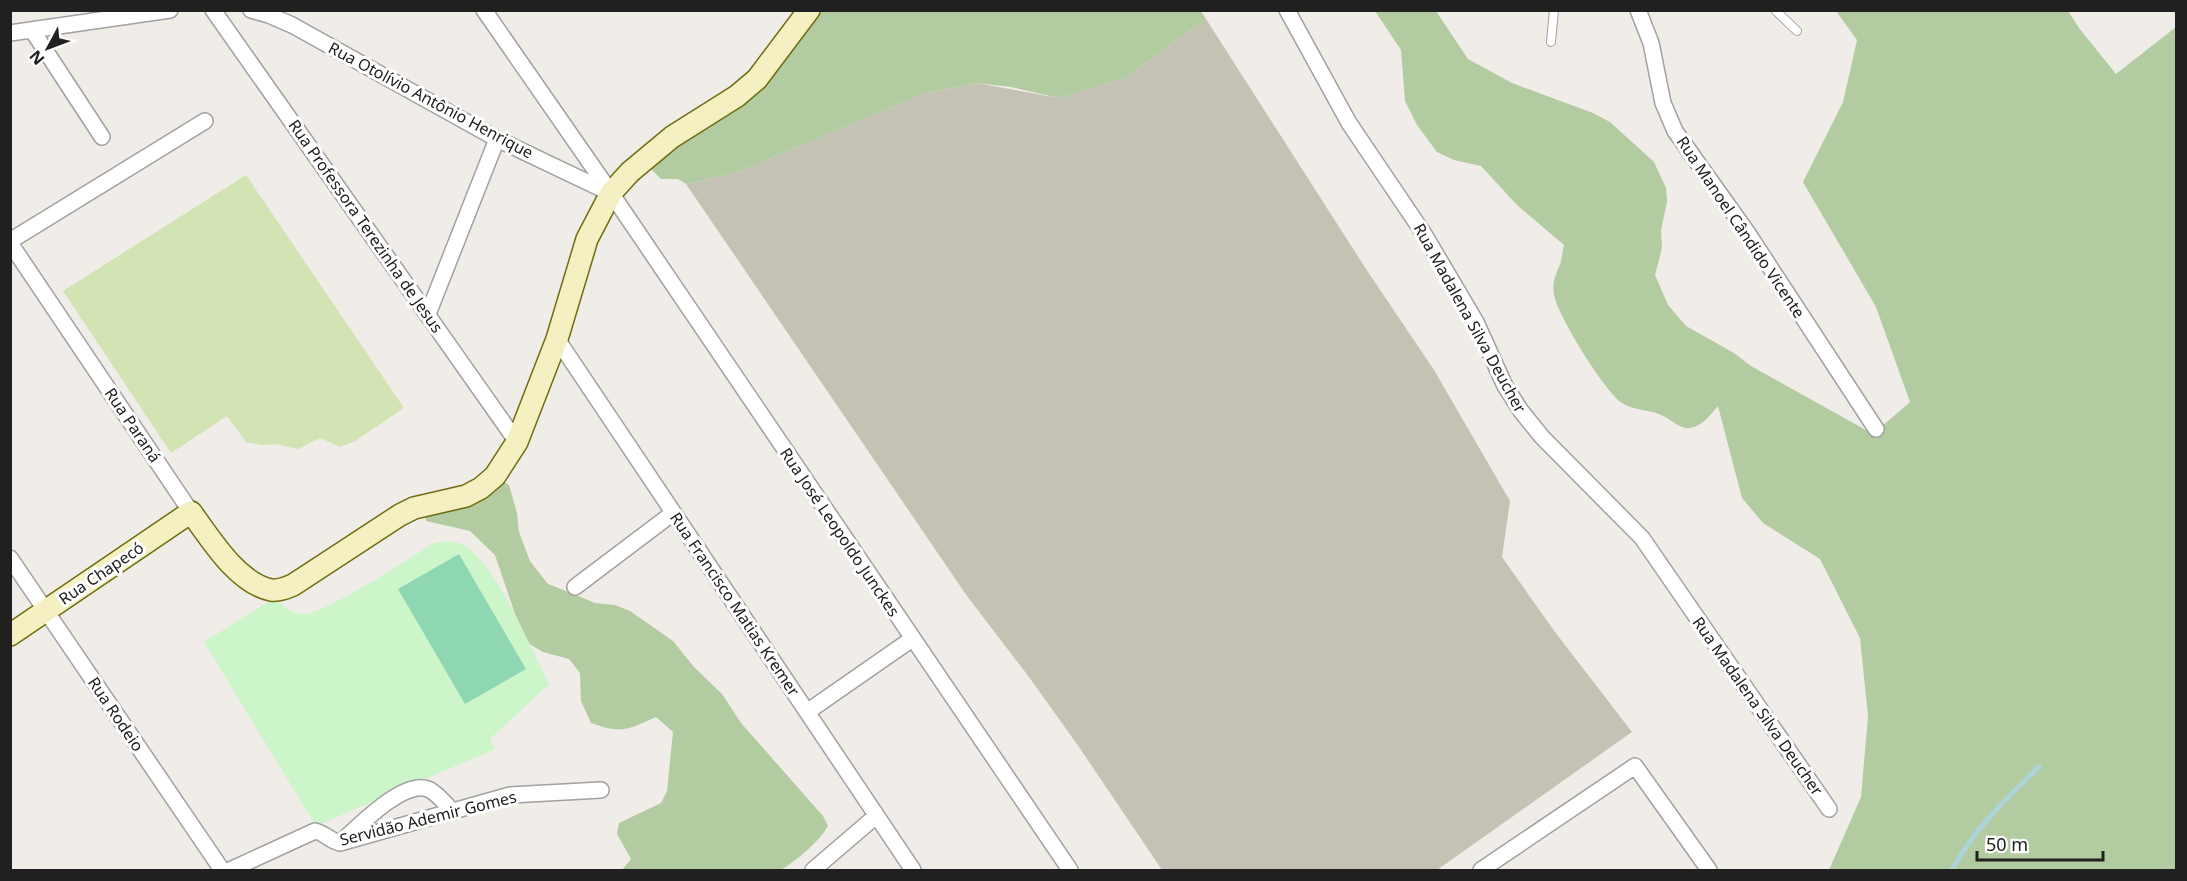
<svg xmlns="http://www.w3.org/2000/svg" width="2187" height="881" viewBox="0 0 2187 881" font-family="'Noto Sans',sans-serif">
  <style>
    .construction { fill: #c4c2b4 }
    .grass { fill: #d2e4b3 }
    .forest { fill: #b2cba1 }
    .park { fill: #ccf5ca }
    .pitch { fill: #8ed7b2 }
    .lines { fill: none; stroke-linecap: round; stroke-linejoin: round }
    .stream { stroke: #add4d9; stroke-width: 5 }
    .lane-casing { stroke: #a1a1a1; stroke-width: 10 }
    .street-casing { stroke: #a1a1a1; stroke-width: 18 }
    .secondary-casing { stroke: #6f6d10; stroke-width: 24 }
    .lane { stroke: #fff; stroke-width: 8 }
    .street { stroke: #fff; stroke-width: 15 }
    .secondary { stroke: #f4f0c2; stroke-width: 21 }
    .labels { text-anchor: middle; stroke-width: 6; stroke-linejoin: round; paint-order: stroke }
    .street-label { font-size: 16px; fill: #202020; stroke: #fff }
  </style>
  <rect width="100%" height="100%" fill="#f0ece8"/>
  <path class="construction" d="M 1206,19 L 1366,269 L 1434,370 L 1510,501 L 1502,557 L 1555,632 L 1632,732 L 1437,870 L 1162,870 L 1079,747 L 1029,677 L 967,596 L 686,184 L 736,173 L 926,93 L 976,83 L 1059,98 L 1126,78 Z"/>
  <path class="grass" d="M 246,175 L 404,408 L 355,441 L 340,447 L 320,438 L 298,449 L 276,444 L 261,445 L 246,442 L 227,416 L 171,453 L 63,291 Z"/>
  <path class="forest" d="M 1200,10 L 1206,19 L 1126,78 L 1059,98 L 1011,87 L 976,83 L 926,93 L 736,173 L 686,184 L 678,179 L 661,179 L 651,169 L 652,162 L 817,11 Z
    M 1375,11 L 1436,11 L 1468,59 L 1512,83 L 1593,113 L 1610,122 L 1654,162 L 1666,188 L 1667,202 L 1661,230 L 1662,248 L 1655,275 L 1668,305 L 1686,326 L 1734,353 L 1751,366 L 1873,434 L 1910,402 L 1876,307 L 1803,182 L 1843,102 L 1857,40 L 1836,11 L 2068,11 L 2079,28 L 2116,74 L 2176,27 L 2176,870 L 1829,870 L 1861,797 L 1868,716 L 1860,638 L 1820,559 L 1763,523 L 1742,498 L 1718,406 C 1711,414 1705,423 1694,427 C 1681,432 1672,419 1661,415 C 1648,409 1635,411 1622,403 C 1605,392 1556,313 1554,294 C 1552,282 1555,277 1559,267 C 1562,261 1562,252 1564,245 L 1517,205 L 1481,166 L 1454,160 L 1437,152 L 1417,125 L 1405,101 L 1401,50 Z
    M 502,481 L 509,485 L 517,513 L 519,532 L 530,561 L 540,574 L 548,584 L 566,591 L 595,603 L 615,605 L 630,611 L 673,641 L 694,667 L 722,694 L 741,723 L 823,816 L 828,826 C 819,842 797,860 781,870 L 622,870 L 631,859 L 617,834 L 619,823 L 661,803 L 667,791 L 673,732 L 656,717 C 628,730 621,734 591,723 L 581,701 L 580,673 L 569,659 L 543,652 L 528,643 L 515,614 L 495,555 L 470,531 L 426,521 L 425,513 Z"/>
  <path class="park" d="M 445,541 C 451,542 458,542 463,545 C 496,563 531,649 549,684 L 490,739 L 495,749 L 316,826 L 204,642 L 274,598 C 283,606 290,613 302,614 C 323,616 411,557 434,543 Z"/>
  <path class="pitch" d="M 459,554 L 526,669 L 465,704 L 398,589 Z"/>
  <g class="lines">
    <path class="stream" d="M 1952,870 C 1973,830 2006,799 2039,767"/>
    <g class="lane-casing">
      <path id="lane" d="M 1775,10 L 1797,31
        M 1551,42 L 1554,10"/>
    </g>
    <g class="street-casing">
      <path id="street" d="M 213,10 L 517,442
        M 251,10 L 269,15 L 292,25 L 497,139 L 608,192
        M 484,10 L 611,193 L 1070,870
        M 1287,10 L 1349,123 L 1424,234 L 1476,322 L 1505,386 L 1521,411 L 1542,437 L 1642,538 L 1829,809
        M 1638,10 L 1651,43 L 1663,103 L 1675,131 L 1747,232 L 1876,429
        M 32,30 L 102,137
        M 10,33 L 170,10
        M 10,241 L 205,121
        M 10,243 L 191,512
        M 428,314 L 497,139
        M 557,339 L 913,870
        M 10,558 L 222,870
        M 575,587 L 673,513
        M 807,712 L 912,639
        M 342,841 C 359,826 403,780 428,789 C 437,793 446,804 452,811
        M 230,870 L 315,831 C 325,833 330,841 340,843 L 510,795 L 601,790
        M 813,870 L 876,816
        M 1481,870 L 1635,766 L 1709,870"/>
    </g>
    <g class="secondary-casing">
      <path id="secondary" d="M 10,635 L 191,512 C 210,538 237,583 271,590 C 279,591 286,588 293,585 L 400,515 L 414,508 L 466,496 L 481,488 L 495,476 L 517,442 L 557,339 L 587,239 L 611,193 L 630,172 L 672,137 L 737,96 L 757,79 L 809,10"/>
    </g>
    <use href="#lane" class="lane"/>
    <use href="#street" class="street"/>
    <use href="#secondary" class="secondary"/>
  </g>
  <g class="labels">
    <g class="street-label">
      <text transform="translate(431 100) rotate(28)" y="6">Rua Otolívio Antônio Henrique</text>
      <text transform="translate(366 226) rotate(55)" y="6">Rua Professora Terezinha de Jesus</text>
      <text transform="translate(1741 227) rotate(56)" y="6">Rua Manoel Cândido Vicente</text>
      <text transform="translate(1470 318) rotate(61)" y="6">Rua Madalena Silva Deucher</text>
      <text transform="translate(133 425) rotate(56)" y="6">Rua Paraná</text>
      <text transform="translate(840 532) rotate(56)" y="6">Rua José Leopoldo Junckes</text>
      <text transform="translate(101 573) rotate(-34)" y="6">Rua Chapecó</text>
      <text transform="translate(735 604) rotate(56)" y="6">Rua Francisco Matias Kremer</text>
      <text transform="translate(1758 706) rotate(55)" y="6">Rua Madalena Silva Deucher</text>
      <text transform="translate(116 714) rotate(56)" y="6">Rua Rodeio</text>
      <text transform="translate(428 818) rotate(-14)" y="6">Servidão Ademir Gomes</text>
    </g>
  </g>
  <rect width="2187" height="881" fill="none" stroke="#202020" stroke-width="24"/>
  <g transform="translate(48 48) rotate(229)" stroke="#ffffff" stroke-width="4.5" paint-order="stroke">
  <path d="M0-4.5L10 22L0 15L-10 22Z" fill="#202020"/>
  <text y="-9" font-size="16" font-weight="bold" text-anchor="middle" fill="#202020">N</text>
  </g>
  <path d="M1977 851v9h126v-9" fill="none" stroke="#202020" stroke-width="3"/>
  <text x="1986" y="851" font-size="18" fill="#202020" stroke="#ffffff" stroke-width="4.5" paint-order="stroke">50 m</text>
</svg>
